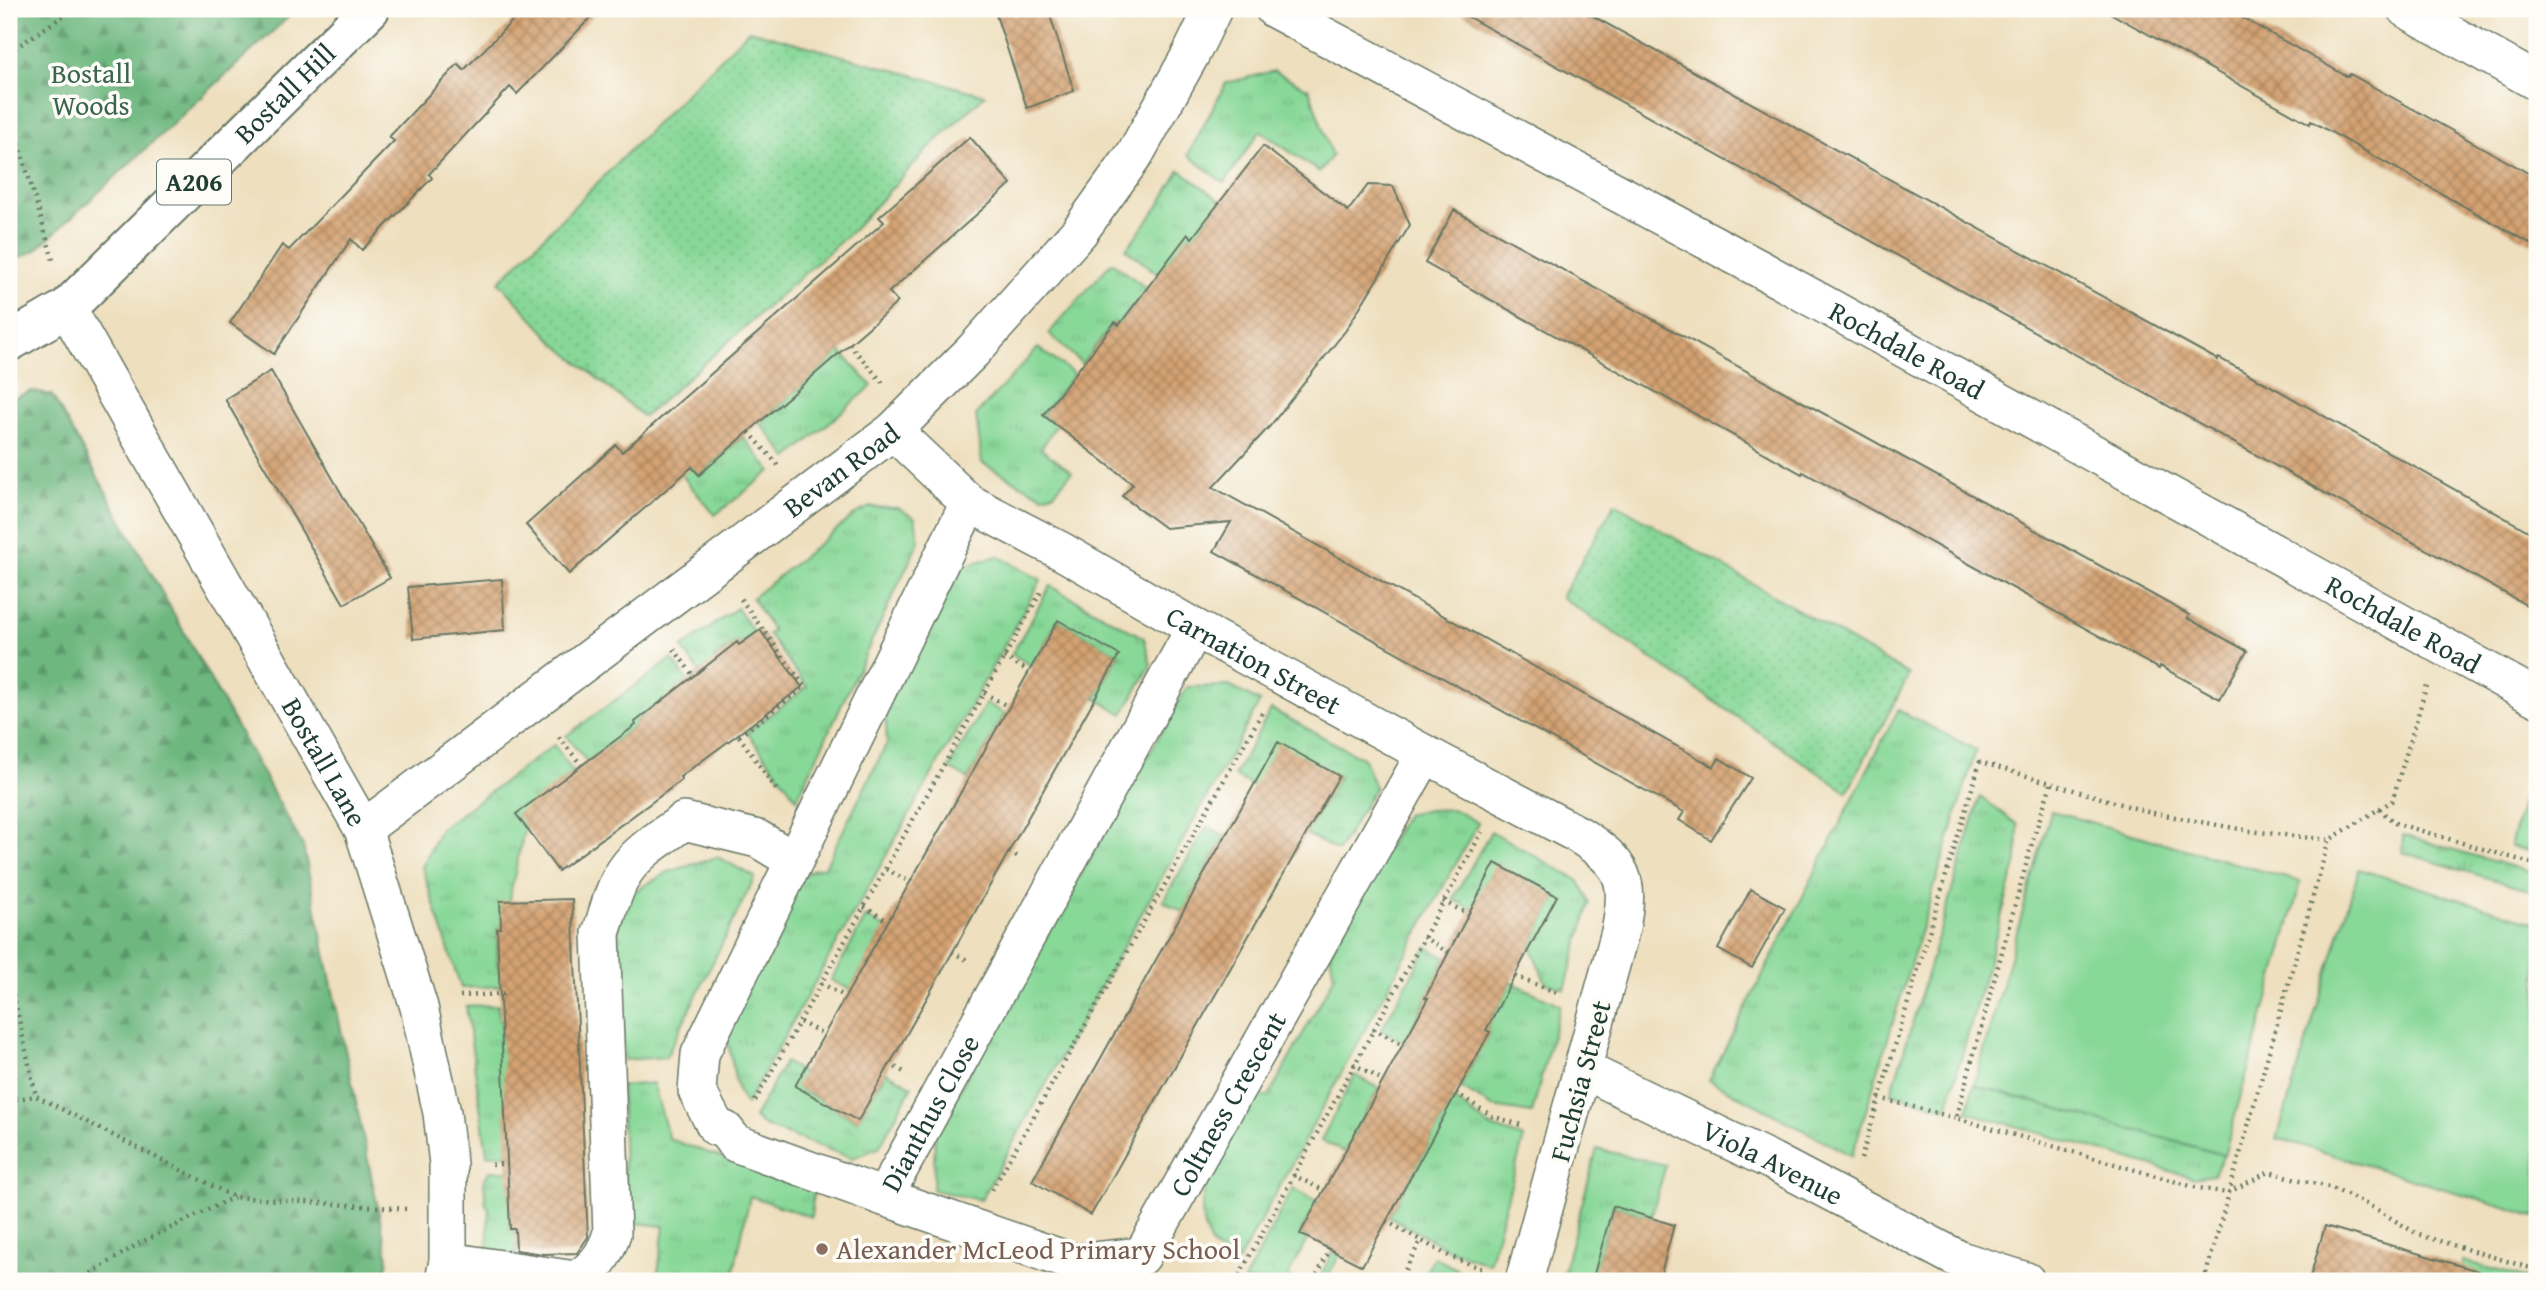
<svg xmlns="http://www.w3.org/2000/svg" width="2546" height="1290" viewBox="0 0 2546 1290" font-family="'Gentium Book Plus',serif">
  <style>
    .grass { fill: url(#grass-tufts); stroke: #548a66; stroke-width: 2 }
    .forest { fill: url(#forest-firs); stroke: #467a5a; stroke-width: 2 }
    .park { fill: #88d898; stroke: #548a66; stroke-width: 2 }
    .garden { fill: url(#garden-dots); stroke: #548a66; stroke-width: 2 }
    .building { fill: url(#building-cross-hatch) }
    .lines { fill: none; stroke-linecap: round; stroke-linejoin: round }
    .minor-casing { stroke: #677664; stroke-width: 40 }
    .primary-casing { stroke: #677664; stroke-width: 42 }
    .path { stroke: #677664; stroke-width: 4.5; stroke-dasharray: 2 5; stroke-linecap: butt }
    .minor { stroke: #fff; stroke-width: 37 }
    .primary { stroke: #fff; stroke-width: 38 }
    .education-dot { fill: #8d6e63; stroke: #fdfcf7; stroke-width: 2.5 }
    .labels { text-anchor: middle; stroke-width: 7; stroke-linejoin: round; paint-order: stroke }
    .shield { fill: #fdfcf7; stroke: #62766e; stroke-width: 2 }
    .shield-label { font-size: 26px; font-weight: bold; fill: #1f3d34 }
    .park-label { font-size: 28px; fill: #39644d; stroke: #fdfcf7 }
    .street-label { font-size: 28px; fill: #1f3d34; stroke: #fdfcf7 }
    .education-label { font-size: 28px; fill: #785e54; stroke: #fdfcf7; text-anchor: start }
  </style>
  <defs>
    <pattern id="grass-tufts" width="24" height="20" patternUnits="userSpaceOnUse" patternTransform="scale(1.75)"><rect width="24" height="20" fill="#88d898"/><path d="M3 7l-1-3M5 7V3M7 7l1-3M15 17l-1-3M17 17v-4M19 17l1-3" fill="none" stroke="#75ba84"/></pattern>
    <pattern id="forest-firs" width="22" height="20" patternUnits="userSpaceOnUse" patternTransform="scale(1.75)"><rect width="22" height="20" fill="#6eb880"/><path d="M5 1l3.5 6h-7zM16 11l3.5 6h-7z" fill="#5a976a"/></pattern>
    <pattern id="garden-dots" width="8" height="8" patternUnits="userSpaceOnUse" patternTransform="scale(1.75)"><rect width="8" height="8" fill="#88d898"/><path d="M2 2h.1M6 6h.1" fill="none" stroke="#75ba84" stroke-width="1.8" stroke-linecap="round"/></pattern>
    <pattern id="building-cross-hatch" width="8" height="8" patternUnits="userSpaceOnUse" patternTransform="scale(1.75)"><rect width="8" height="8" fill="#d4a272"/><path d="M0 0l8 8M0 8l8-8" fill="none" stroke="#ab855e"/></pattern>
  </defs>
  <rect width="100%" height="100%" fill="#fdfcf7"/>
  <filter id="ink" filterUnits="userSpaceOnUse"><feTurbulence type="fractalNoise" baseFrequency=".0143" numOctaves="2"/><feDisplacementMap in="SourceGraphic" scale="14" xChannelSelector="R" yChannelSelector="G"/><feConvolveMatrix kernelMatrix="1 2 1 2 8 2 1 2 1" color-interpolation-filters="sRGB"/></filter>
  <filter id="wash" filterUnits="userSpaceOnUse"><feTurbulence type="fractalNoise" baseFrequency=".00686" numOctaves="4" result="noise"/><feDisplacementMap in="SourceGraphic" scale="28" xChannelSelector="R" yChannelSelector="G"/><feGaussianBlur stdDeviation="1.57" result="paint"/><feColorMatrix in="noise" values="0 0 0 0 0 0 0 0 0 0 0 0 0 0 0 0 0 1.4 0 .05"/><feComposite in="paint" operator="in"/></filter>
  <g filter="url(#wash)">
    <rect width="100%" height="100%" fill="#eedfbe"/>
    <path class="grass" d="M 1274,71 L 1309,89 L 1332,156 L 1319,172 L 1260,131 L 1224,183 L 1188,155 L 1226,83 Z
      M 1180,170 L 1221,201 L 1192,238 L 1189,235 L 1158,274 L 1126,249 L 1158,207 Z
      M 1112,262 L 1147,289 L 1119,325 L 1114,322 L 1082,364 L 1049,333 Z
      M 1038,348 L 1074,374 L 1043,414 L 1056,425 L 1041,449 L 1072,472 L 1054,493 L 1043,496 L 982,463 L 976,415 Z
      M 840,351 L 872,386 L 788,458 L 760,423 Z
      M 743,437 L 771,471 L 715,515 L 680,473 L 690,464 L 700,475 Z
      M 870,507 L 898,508 L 915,518 L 919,541 L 797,799 L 747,732 L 807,687 L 768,634 L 773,631 L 752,598 L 857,513 Z
      M 998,556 L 1041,580 L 746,1105 C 730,1084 736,1059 725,1036 L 801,877 L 812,870 L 825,867 L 887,743 L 885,711 L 958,567 Z
      M 1050,586 L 1144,638 L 1151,665 L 1123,714 L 1095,698 L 1119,655 L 1058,620 L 1032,666 L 1012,654 Z
      M 737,608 L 755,634 L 739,645 L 736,642 L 713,659 L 714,662 L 700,673 L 682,648 Z
      M 672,659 L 688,681 L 635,722 L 636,725 L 587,762 L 566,736 Z
      M 1229,686 L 1260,702 L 981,1200 L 933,1190 L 935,1133 L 1187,687 Z
      M 986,703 L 1005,714 L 968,779 L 949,768 Z
      M 1271,709 L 1364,759 L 1375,788 L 1338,851 L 1306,834 L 1339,776 L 1253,786 L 1234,776 Z
      M 1898,710 L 1976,750 L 1852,1156 L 1709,1080 Z
      M 554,745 L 573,772 L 525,825 L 509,901 L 501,928 L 497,929 L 497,966 L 502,967 L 504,986 L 461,988 L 422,867 L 440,829 Z
      M 2535,756 L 2537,757 L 2537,854 L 2510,846 Z
      M 1980,797 L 2018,825 L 2017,861 L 1947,1108 L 1891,1094 Z
      M 1453,809 L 1478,823 L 1238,1262 C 1230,1257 1215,1252 1211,1244 C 1183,1196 1227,1138 1250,1097 L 1269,1096 L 1334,977 L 1330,952 L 1406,814 L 1429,810 Z
      M 1207,826 L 1225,836 L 1183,912 L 1163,901 Z
      M 1491,831 L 1579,881 L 1590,903 L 1565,989 L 1546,983 L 1530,946 L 1557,896 L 1471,909 L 1453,899 Z
      M 2403,835 L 2537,874 L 2537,893 L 2402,852 Z
      M 717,857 L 755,877 L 666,1057 L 624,1060 L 617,926 L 630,894 L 668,872 Z
      M 866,917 L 885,928 L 850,990 L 831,980 Z
      M 1427,947 L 1446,958 L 1405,1042 L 1381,1030 Z
      M 1511,982 L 1560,1005 L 1532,1113 L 1493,1107 L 1460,1087 L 1489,1033 L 1486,1030 Z
      M 498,1005 L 499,1020 L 501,1020 L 512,1154 L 487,1155 L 466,1006 Z
      M 785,1062 L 803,1073 L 797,1087 L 857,1121 L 886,1072 L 912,1086 L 879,1148 L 852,1158 L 764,1126 L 754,1118 Z
      M 1355,1075 L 1379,1088 L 1344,1152 L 1321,1140 Z
      M 653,1083 L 669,1139 L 814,1190 L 811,1217 L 750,1196 L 732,1281 L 657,1281 L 664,1226 L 626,1222 L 621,1086 Z
      M 1974,1085 L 2224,1155 L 2213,1175 L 2194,1178 L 1967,1112 Z
      M 1453,1099 L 1489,1126 L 1524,1138 L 1489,1264 L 1449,1250 L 1389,1216 Z
      M 1597,1149 L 1666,1165 L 1651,1217 L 1613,1206 L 1592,1281 L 1561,1281 Z
      M 490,1171 L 513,1171 L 510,1229 L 515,1229 L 517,1255 L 487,1257 L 489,1207 L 486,1205 L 484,1179 Z
      M 1293,1188 L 1318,1202 L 1300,1233 L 1308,1238 L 1288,1276 L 1296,1281 L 1244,1281 Z
      M 1333,1251 L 1340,1254 L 1325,1281 L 1318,1281 Z
      M 1434,1257 L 1467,1275 L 1487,1279 L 1486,1281 L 1421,1281 Z
      M 2463,1261 L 2535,1281 L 2458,1281 Z"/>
    <path class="forest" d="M 9,9 L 297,9 L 35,251 L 9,262 Z
      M 31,391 L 52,395 L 303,846 L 388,1257 L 385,1281 L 9,1281 L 9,400 Z"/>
    <path class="park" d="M 2051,811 L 2301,882 L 2224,1155 L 1974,1085 Z
      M 2359,869 L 2537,923 L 2537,1217 L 2277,1138 Z"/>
    <path class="garden" d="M 749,30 L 985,95 L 926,151 L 852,231 L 644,417 L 556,344 L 499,282 Z
      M 1615,503 L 1909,675 L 1847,792 L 1561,597 Z"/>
    <g id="blocks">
      <path class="building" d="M 524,9 L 599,9 L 517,94 L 510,87 L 429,174 L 432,178 L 362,250 L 351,239 L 274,354 L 230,323 L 282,245 L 289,250 L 394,141 L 389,137 L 458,64 L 464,70 Z
        M 994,9 L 1048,9 L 1074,91 L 1027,108 Z
        M 1454,9 L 1580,9 L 2218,360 L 2219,358 L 2269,385 L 2537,536 L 2537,611 Z
        M 2103,9 L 2227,9 L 2348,77 L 2350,74 L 2537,178 L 2537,247 L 2311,121 L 2310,124 Z
        M 970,137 L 1011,184 L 889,292 L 898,302 L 699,475 L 692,467 L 569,574 L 526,525 L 616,445 L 622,452 L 884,222 L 879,217 Z
        M 1263,146 L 1348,211 L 1368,185 L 1393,186 L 1410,225 L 1346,330 L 1270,426 L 1213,487 L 1714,767 L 1719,758 L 1751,778 L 1711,840 L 1679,820 L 1684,812 L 1214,551 L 1231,522 L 1165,528 L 1122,496 L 1133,484 L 1043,415 L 1115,322 L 1119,325 L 1188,234 L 1192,238 Z
        M 1454,210 L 2155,596 L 2189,615 L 2187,618 L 2247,651 L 2220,699 L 2160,666 L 2159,669 L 1803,472 L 1802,474 L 1425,263 Z
        M 271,371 L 390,578 L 344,604 L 225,399 Z
        M 502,579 L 505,630 L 413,639 L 408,587 Z
        M 1058,620 L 1119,655 L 858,1121 L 795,1086 Z
        M 760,630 L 802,687 L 680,777 L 682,780 L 558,871 L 516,814 L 636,725 L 635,722 L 737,642 L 739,645 Z
        M 1278,742 L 1339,776 L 1091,1215 L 1032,1181 Z
        M 1495,863 L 1557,896 L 1486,1030 L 1490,1032 L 1362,1266 L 1300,1234 L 1428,998 L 1425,998 Z
        M 1751,889 L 1785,908 L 1752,968 L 1718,949 Z
        M 572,899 L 588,1237 L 577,1253 L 543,1254 L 516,1250 L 515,1229 L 510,1229 L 497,929 L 501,928 L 500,901 Z
        M 1613,1206 L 1674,1225 L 1659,1281 L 1592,1281 Z
        M 2325,1226 L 2478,1271 L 2477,1281 L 2309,1281 Z"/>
    </g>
  </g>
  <g filter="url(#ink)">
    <use href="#blocks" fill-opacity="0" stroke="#677664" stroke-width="2"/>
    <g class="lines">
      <g class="minor-casing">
        <g id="minor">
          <path id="s1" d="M 1274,9 L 1760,269 L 2537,698"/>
          <path d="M 2406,9 L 2537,82"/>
          <path id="s2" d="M 67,308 L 363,829 L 419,1007 L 442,1113 L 448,1164 L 448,1261 L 444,1281"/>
          <path id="s3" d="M 893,431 L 969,503 L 1063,552 L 1195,628 L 1425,754 L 1579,835 C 1624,864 1631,879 1620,932 L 1524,1281"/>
          <path id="s4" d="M 969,503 L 700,1054 L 697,1091 L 716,1127 L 725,1130 L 735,1143 L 884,1197 L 1195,628"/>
          <path id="s5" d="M 363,829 L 893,431 L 973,351 L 1079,232 L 1135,154 L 1191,54 L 1213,9"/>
          <path id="s6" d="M 1584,1070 L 1772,1161 L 1960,1260 L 2026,1281"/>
          <path id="s7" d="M 884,1197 L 1075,1263 L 1142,1256 L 1425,754"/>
          <path d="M 448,1261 L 575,1280 C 595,1269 605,1255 612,1233 L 601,933 C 608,913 613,889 625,871 C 639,850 664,836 684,821 L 758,839 L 793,860"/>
        </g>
      </g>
      <g class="primary-casing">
        <g id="primary">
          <path id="s8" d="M 9,342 L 67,308 L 370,9"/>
        </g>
      </g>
      <path class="path" d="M 9,52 L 74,9
        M 9,110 L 53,260
        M 849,344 L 883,383
        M 749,432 L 778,465
        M 674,649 L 694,677
        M 1004,657 L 1029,671
        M 984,693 L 1009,707
        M 739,736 L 805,687 L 740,598
        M 739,736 L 778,792
        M 559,737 L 582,766
        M 2051,784 L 2034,836 L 1956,1118 L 2194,1187 L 2227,1193 L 2269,1172 L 2332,1188 L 2374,1208 L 2419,1235 L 2537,1270
        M 2379,809 L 2395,823 L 2537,865
        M 1009,852 L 1020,858
        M 886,869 L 910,882
        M 1443,901 L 1468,914
        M 864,907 L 888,921
        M 1423,937 L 1448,952
        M 952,952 L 967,960
        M 9,974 L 36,1096
        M 1515,976 L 1560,994
        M 821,983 L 846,997
        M 460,996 L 504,994
        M 800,1022 L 825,1035
        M 1373,1029 L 1403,1045
        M 889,1064 L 904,1072
        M 1353,1064 L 1383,1080
        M 1456,1093 L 1492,1116 L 1524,1126
        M 1879,1098 L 1956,1118
        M 9,1100 L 36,1096 L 234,1197 L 407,1209
        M 755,1101 L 1042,590
        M 1861,1159 L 1980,762 L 2148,812 L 2250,831 L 2329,840
        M 492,1165 L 512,1163
        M 1293,1175 L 1323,1190
        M 992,1190 L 1262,713
        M 1386,1221 L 1449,1256 L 1485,1270
        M 1402,1276 L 1421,1240
        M 79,1281 L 138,1244 L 234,1197
        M 1236,1281 L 1482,832
        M 1314,1281 L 1330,1249
        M 2204,1281 L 2329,840 L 2392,801 L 2427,685"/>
      <use href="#minor" class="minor"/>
      <use href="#primary" class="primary"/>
    </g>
  </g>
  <circle class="education-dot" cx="822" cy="1249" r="7"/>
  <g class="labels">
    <rect class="shield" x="157" y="159.5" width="74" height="45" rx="5"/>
    <g class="shield-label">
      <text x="194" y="191">A206</text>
    </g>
    <g class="park-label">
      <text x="91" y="83">Bostall<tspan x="91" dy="32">Woods</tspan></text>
    </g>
    <g class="street-label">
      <text dy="10" stroke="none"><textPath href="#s8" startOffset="373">Bostall Hill</textPath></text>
      <text dy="10" stroke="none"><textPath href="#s1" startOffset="719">Rochdale Road</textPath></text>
      <text dy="10" stroke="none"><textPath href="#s5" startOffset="598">Bevan Road</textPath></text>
      <text dy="10" stroke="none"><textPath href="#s1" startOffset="1286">Rochdale Road</textPath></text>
      <text dy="10" stroke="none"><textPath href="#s3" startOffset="430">Carnation Street</textPath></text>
      <text dy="10" stroke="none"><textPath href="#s2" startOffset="522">Bostall Lane</textPath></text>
      <text transform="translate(1580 1081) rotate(-75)" y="10">Fuchsia Street</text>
      <text dy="10" stroke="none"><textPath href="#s7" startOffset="444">Coltness Crescent</textPath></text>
      <text dy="10" stroke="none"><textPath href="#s4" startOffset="971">Dianthus Close</textPath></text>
      <text dy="10" stroke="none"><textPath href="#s6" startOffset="210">Viola Avenue</textPath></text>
    </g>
    <g class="education-label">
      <text x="836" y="1259">Alexander McLeod Primary School</text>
    </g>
  </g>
  <rect width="2546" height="1290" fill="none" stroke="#fdfcf7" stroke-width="35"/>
</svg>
